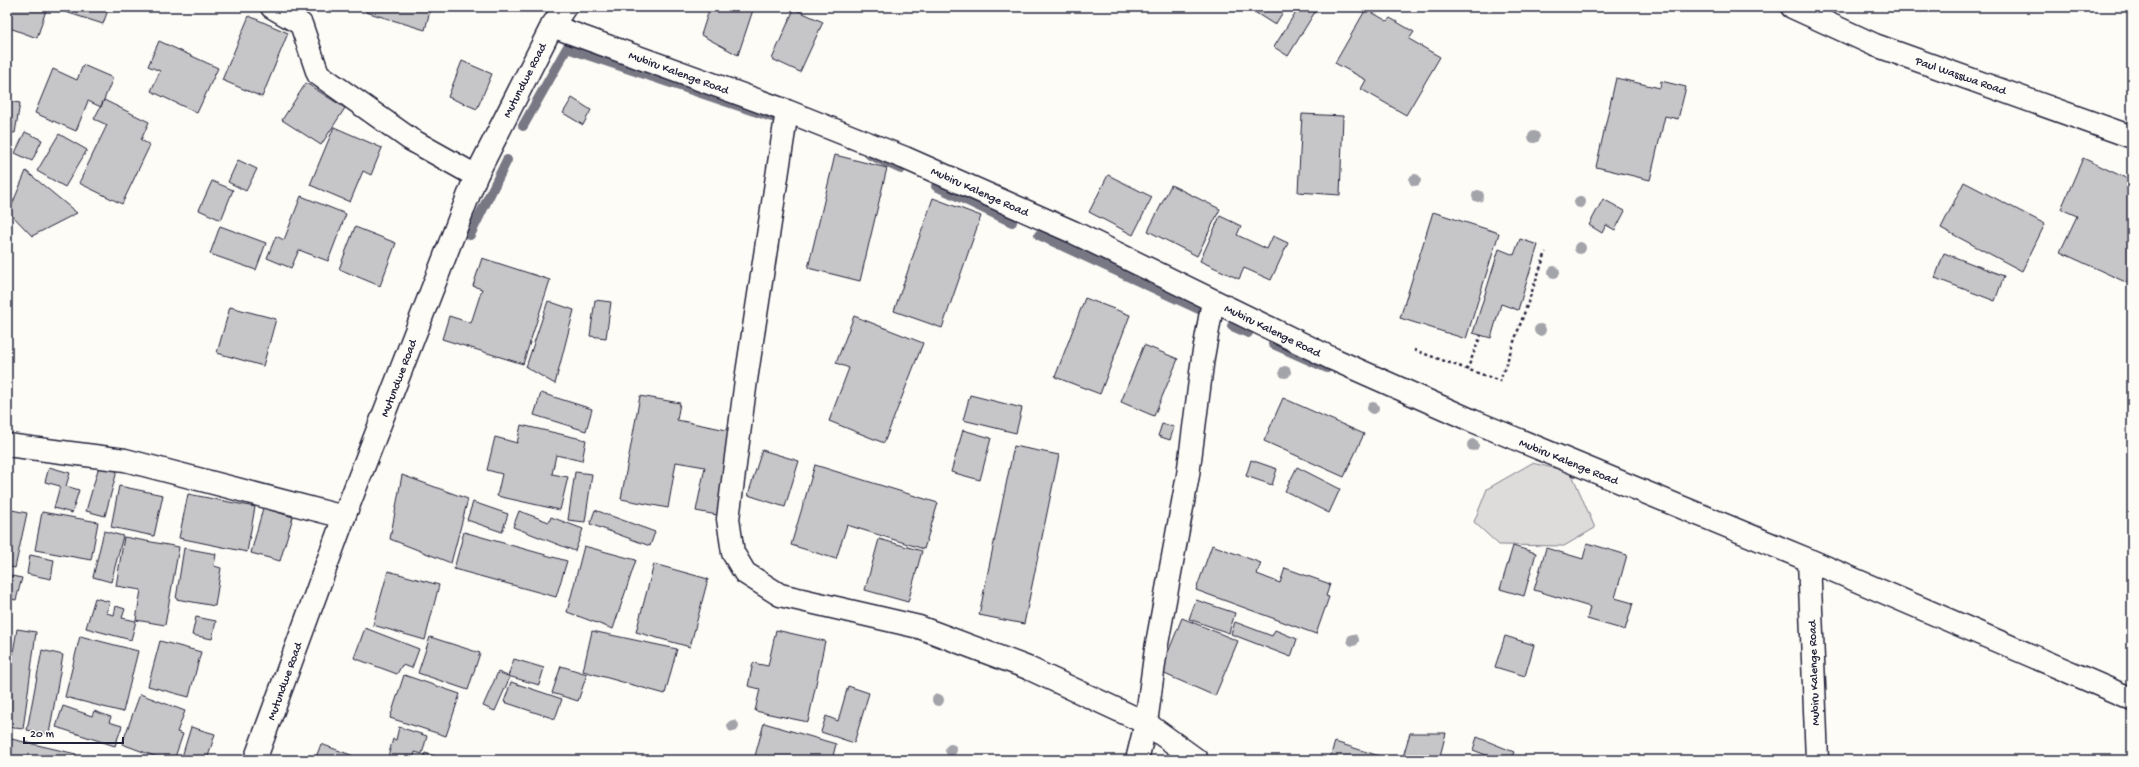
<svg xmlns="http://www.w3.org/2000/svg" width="2139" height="767" viewBox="0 0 2139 767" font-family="'Gochi Hand',sans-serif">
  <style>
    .green { fill: #dddcdb; stroke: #807f8b }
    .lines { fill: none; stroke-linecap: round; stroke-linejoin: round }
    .stream { stroke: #787885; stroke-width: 10 }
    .building { fill: #c6c6c8; stroke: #22223b }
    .minor-casing { stroke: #22223b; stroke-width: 25 }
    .secondary-casing { stroke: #22223b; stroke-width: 25 }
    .path { stroke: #22223b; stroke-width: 2.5; stroke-dasharray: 3 3; stroke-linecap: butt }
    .minor { stroke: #fdfcf7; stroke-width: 22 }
    .secondary { stroke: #fdfcf7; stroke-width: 22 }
    .tree { fill: #a3a3aa }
    .labels { text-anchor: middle; stroke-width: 3; stroke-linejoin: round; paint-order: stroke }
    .street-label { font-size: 12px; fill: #22223b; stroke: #fdfcf7 }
  </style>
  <rect width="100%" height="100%" fill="#fdfcf7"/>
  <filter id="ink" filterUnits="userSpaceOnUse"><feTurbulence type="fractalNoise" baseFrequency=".025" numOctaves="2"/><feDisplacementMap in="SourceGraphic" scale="8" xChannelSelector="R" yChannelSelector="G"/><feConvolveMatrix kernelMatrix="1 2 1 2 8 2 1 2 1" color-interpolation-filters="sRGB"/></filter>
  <g filter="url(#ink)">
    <path class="green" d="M 1532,463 L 1571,472 L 1595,528 L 1564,546 L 1499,545 L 1474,522 L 1487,489 Z"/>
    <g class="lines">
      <path class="stream" d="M 523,126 L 567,48 L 772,117
        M 870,155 L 901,169
        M 936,186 L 1012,222
        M 470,235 L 507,160
        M 1039,235 L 1203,311
        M 1232,326 L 1248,333
        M 1273,344 L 1327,368"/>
    </g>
    <path class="building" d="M 7,7 L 47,7 L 37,38 L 7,27 Z
      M 50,7 L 109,7 L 103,24 Z
      M 367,7 L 431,7 L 425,30 L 366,12 Z
      M 710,7 L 754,7 L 738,55 L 701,35 Z
      M 1256,7 L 1286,7 L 1275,25 L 1253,11 Z
      M 1299,7 L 1318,7 L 1288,56 L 1274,47 Z
      M 794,9 L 823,22 L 800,72 L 772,59 Z
      M 1366,9 L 1387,21 L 1390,18 L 1414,32 L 1409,39 L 1440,57 L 1406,115 L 1361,89 L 1366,80 L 1335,63 Z
      M 249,16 L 288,33 L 262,97 L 222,80 Z
      M 159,41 L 218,68 L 197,113 L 151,91 L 160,71 L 148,66 Z
      M 462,61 L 492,74 L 477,109 L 448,97 Z
      M 83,65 L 113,78 L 101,107 L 88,101 L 76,131 L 35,113 L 53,69 L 77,80 Z
      M 1616,78 L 1660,88 L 1661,81 L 1686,87 L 1678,119 L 1665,116 L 1650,180 L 1596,167 Z
      M 306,83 L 345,108 L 321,145 L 282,120 Z
      M 572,98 L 591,110 L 583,125 L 563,113 Z
      M 104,100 L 149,122 L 141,140 L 150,145 L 122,204 L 79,183 L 107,125 L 94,119 Z
      M 7,101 L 20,103 L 15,133 L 7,132 Z
      M 1302,114 L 1343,116 L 1340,195 L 1298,192 Z
      M 334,127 L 382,148 L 371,175 L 363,171 L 350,202 L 310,185 Z
      M 25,132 L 42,140 L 32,161 L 15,153 Z
      M 59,134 L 87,150 L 65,187 L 37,171 Z
      M 835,155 L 887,168 L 860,281 L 808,268 Z
      M 2083,158 L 2132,181 L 2132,285 L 2060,252 L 2077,216 L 2061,209 Z
      M 238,160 L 257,169 L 246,191 L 228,182 Z
      M 26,171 L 77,213 L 32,236 L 9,212 Z
      M 1108,175 L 1152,197 L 1133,235 L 1089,212 Z
      M 212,181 L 233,190 L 221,220 L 199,210 Z
      M 1964,182 L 2045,224 L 2022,271 L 1941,228 Z
      M 1171,185 L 1220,209 L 1197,256 L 1148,231 Z
      M 301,196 L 346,214 L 328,261 L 299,250 L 291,268 L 267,258 L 276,236 L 284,240 Z
      M 933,198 L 981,216 L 942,328 L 894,311 Z
      M 1603,199 L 1625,211 L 1615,230 L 1606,225 L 1602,233 L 1589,225 Z
      M 1433,212 L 1499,233 L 1466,339 L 1400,318 Z
      M 1220,216 L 1241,226 L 1237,235 L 1267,249 L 1273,236 L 1288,243 L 1271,280 L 1244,268 L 1239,279 L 1200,261 Z
      M 220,226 L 266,243 L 256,270 L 210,254 Z
      M 355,227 L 396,243 L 380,286 L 339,269 Z
      M 1520,239 L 1538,245 L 1518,310 L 1501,304 L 1491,338 L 1473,333 L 1499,249 L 1514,255 Z
      M 1944,253 L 2004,276 L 1995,301 L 1935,278 Z
      M 482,258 L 550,280 L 523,364 L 442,339 L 449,316 L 471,323 L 482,289 L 473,286 Z
      M 1085,298 L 1130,315 L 1100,394 L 1055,377 Z
      M 595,300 L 611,302 L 606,338 L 590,336 Z
      M 548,301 L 574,310 L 555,384 L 526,367 Z
      M 230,307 L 276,319 L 263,366 L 217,353 Z
      M 854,316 L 923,343 L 884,443 L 829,421 L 849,368 L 836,363 Z
      M 1144,345 L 1178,359 L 1154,416 L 1121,402 Z
      M 541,393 L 592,409 L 586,431 L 534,415 Z
      M 970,395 L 1022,408 L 1016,433 L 963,420 Z
      M 640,396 L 680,403 L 677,420 L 732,431 L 717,515 L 696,511 L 705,467 L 676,462 L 668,508 L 621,499 Z
      M 1283,398 L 1364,434 L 1344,477 L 1264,441 Z
      M 1162,424 L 1174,427 L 1170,440 L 1158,436 Z
      M 521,425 L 586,440 L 582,461 L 556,455 L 552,474 L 568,477 L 560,510 L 497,496 L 502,474 L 487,470 L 495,437 L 517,443 Z
      M 963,430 L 991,438 L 980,480 L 951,472 Z
      M 1014,446 L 1059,455 L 1024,624 L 979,615 Z
      M 762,450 L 799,461 L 785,507 L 748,495 Z
      M 1251,460 L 1277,469 L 1272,485 L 1246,476 Z
      M 815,465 L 938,503 L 924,549 L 847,525 L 836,559 L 791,545 Z
      M 99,466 L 117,471 L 105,516 L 86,511 Z
      M 49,467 L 70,473 L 66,486 L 79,490 L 72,513 L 54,508 L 60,486 L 45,482 Z
      M 1297,467 L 1340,489 L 1329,513 L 1285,491 Z
      M 575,472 L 592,474 L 585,522 L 568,520 Z
      M 402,475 L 468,499 L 451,563 L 390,539 Z
      M 119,486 L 163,495 L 154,536 L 111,527 Z
      M 188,494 L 255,507 L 247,552 L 179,538 Z
      M 473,502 L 508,514 L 502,532 L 467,520 Z
      M 263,508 L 293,517 L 280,561 L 251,553 Z
      M 7,509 L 27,513 L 15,568 L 7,566 Z
      M 595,510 L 655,532 L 650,546 L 590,524 Z
      M 519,511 L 549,522 L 551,517 L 583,529 L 575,551 L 513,527 Z
      M 42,512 L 98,522 L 91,560 L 35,550 Z
      M 104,531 L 123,536 L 111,582 L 93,577 Z
      M 464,532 L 567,561 L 556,597 L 454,569 Z
      M 124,537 L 179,547 L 165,625 L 136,620 L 141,590 L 116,586 Z
      M 879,539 L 922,551 L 908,602 L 865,590 Z
      M 1587,543 L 1627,555 L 1615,598 L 1633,603 L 1625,630 L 1587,619 L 1590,607 L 1534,590 L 1546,548 L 1583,559 Z
      M 1212,545 L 1261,563 L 1257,574 L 1280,583 L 1285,568 L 1330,584 L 1326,596 L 1329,597 L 1316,634 L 1196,590 Z
      M 584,546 L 636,560 L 613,629 L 567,612 Z
      M 1513,546 L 1536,553 L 1524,596 L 1500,589 Z
      M 184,548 L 216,554 L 214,566 L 221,568 L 215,606 L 176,599 Z
      M 30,555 L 54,560 L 51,579 L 27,574 Z
      M 654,564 L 708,579 L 690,647 L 636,632 Z
      M 388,571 L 439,585 L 425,640 L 373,625 Z
      M 7,575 L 22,578 L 16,600 L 7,598 Z
      M 95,598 L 110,602 L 106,613 L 114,615 L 116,606 L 125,609 L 122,618 L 136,621 L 131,640 L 86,628 Z
      M 1196,600 L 1235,613 L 1229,633 L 1189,619 Z
      M 196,617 L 216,621 L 212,639 L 192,635 Z
      M 1182,618 L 1238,641 L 1215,696 L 1160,672 Z
      M 1235,622 L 1272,636 L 1275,630 L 1297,639 L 1291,657 L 1231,634 Z
      M 365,628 L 419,649 L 412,668 L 402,665 L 397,674 L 354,658 Z
      M 17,629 L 36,632 L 23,729 L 7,727 L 7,689 Z
      M 776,630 L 825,641 L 808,722 L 755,711 L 760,689 L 748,686 L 753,663 L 768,666 Z
      M 592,631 L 677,649 L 665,694 L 583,671 Z
      M 80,636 L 138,651 L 123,712 L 65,697 Z
      M 1505,636 L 1534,645 L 1525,676 L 1495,667 Z
      M 430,637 L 480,653 L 468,690 L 418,673 Z
      M 160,641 L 201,652 L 189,697 L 148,686 Z
      M 42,650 L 63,655 L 49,734 L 27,730 Z
      M 514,659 L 544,668 L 539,685 L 508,676 Z
      M 561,666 L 587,674 L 578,701 L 552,693 Z
      M 498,672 L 510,677 L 495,711 L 483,706 Z
      M 404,675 L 460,694 L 446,736 L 390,718 Z
      M 511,682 L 562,699 L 555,719 L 504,702 Z
      M 848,686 L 869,693 L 854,743 L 821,732 L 826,716 L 838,721 Z
      M 140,694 L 185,711 L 177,732 L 183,734 L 174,760 L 165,760 L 122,744 Z
      M 63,706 L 92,716 L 94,711 L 111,717 L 109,722 L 122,726 L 115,746 L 56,727 Z
      M 764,723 L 836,744 L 832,760 L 761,760 L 762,758 L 755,756 Z
      M 191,727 L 215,734 L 207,760 L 181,760 Z
      M 399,727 L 427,736 L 422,754 L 415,752 L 413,760 L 387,760 L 393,739 L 396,740 Z
      M 1410,733 L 1446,733 L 1439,760 L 1402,760 Z
      M 1477,737 L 1514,752 L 1511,760 L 1499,760 L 1473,750 Z
      M 7,738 L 76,754 L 75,760 L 40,760 L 23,756 L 23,760 L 7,760 Z
      M 1335,742 L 1392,760 L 1329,760 Z
      M 321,744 L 359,758 L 359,760 L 315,760 Z
      M 425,753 L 448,760 L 423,760 Z"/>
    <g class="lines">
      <g class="minor-casing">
        <path id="minor" d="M 272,7 L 301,24 L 318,74 L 410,139 L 476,176
          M 1792,7 L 1875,45 L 2132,137
          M 552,26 L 787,111 L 905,158 L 1073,232 L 1333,359 L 1473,421 L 1809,560 L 2132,699
          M 787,111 L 746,380 L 728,519 L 733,553 L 745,573 L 780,595 L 919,627 L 1028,668 L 1146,723 L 1197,760
          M 7,445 L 125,460 L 344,517
          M 1809,560 L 1817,760
          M 1137,760 L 1146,723 L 1156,649 L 1188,475 L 1203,357 L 1213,301"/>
      </g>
      <g class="secondary-casing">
        <path id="secondary" d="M 255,760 L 344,517 L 476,176 L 552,26 L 565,7"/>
      </g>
      <path class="path" d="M 1414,350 L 1500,381 L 1546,252
        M 1467,370 L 1481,335"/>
      <use href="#minor" class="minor"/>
      <use href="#secondary" class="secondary"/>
    </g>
    <g class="tree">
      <circle cx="1534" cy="137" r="6"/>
      <circle cx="1415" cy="180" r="6"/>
      <circle cx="1478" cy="196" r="6"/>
      <circle cx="1580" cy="202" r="6"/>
      <circle cx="1580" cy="248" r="6"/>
      <circle cx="1554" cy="272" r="6"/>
      <circle cx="1540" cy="330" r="6"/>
      <circle cx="1285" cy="372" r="6"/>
      <circle cx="1373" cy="408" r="6"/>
      <circle cx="1473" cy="445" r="6"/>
      <circle cx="1353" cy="640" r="6"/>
      <circle cx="938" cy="700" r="6"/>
      <circle cx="733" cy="726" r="6"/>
      <circle cx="951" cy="750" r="6"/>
    </g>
  </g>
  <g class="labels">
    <g class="street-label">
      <text transform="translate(679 72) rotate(20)" y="4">Mubiru Kalenge Road</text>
      <text transform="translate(1961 75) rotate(19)" y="4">Paul Wasswa Road</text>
      <text transform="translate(524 80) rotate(-63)" y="4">Mutundwe Road</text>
      <text transform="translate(980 191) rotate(24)" y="4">Mubiru Kalenge Road</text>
      <text transform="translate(1273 330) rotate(26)" y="4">Mubiru Kalenge Road</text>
      <text transform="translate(398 378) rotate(-69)" y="4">Mutundwe Road</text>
      <text transform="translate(1569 461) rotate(22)" y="4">Mubiru Kalenge Road</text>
      <text transform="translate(1813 673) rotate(-92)" y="4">Mubiru Kalenge Road</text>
      <text transform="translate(284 681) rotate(-70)" y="4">Mutundwe Road</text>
    </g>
  </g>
  <rect width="2139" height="767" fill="none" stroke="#fdfcf7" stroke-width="24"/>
  <rect x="12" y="12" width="2115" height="743" fill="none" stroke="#22223b" stroke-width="1.5" filter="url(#ink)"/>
  <path d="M24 737v6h99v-6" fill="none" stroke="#22223b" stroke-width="2"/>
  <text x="30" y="737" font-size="12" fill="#22223b" stroke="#fdfcf7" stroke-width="3" paint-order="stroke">20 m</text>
</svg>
